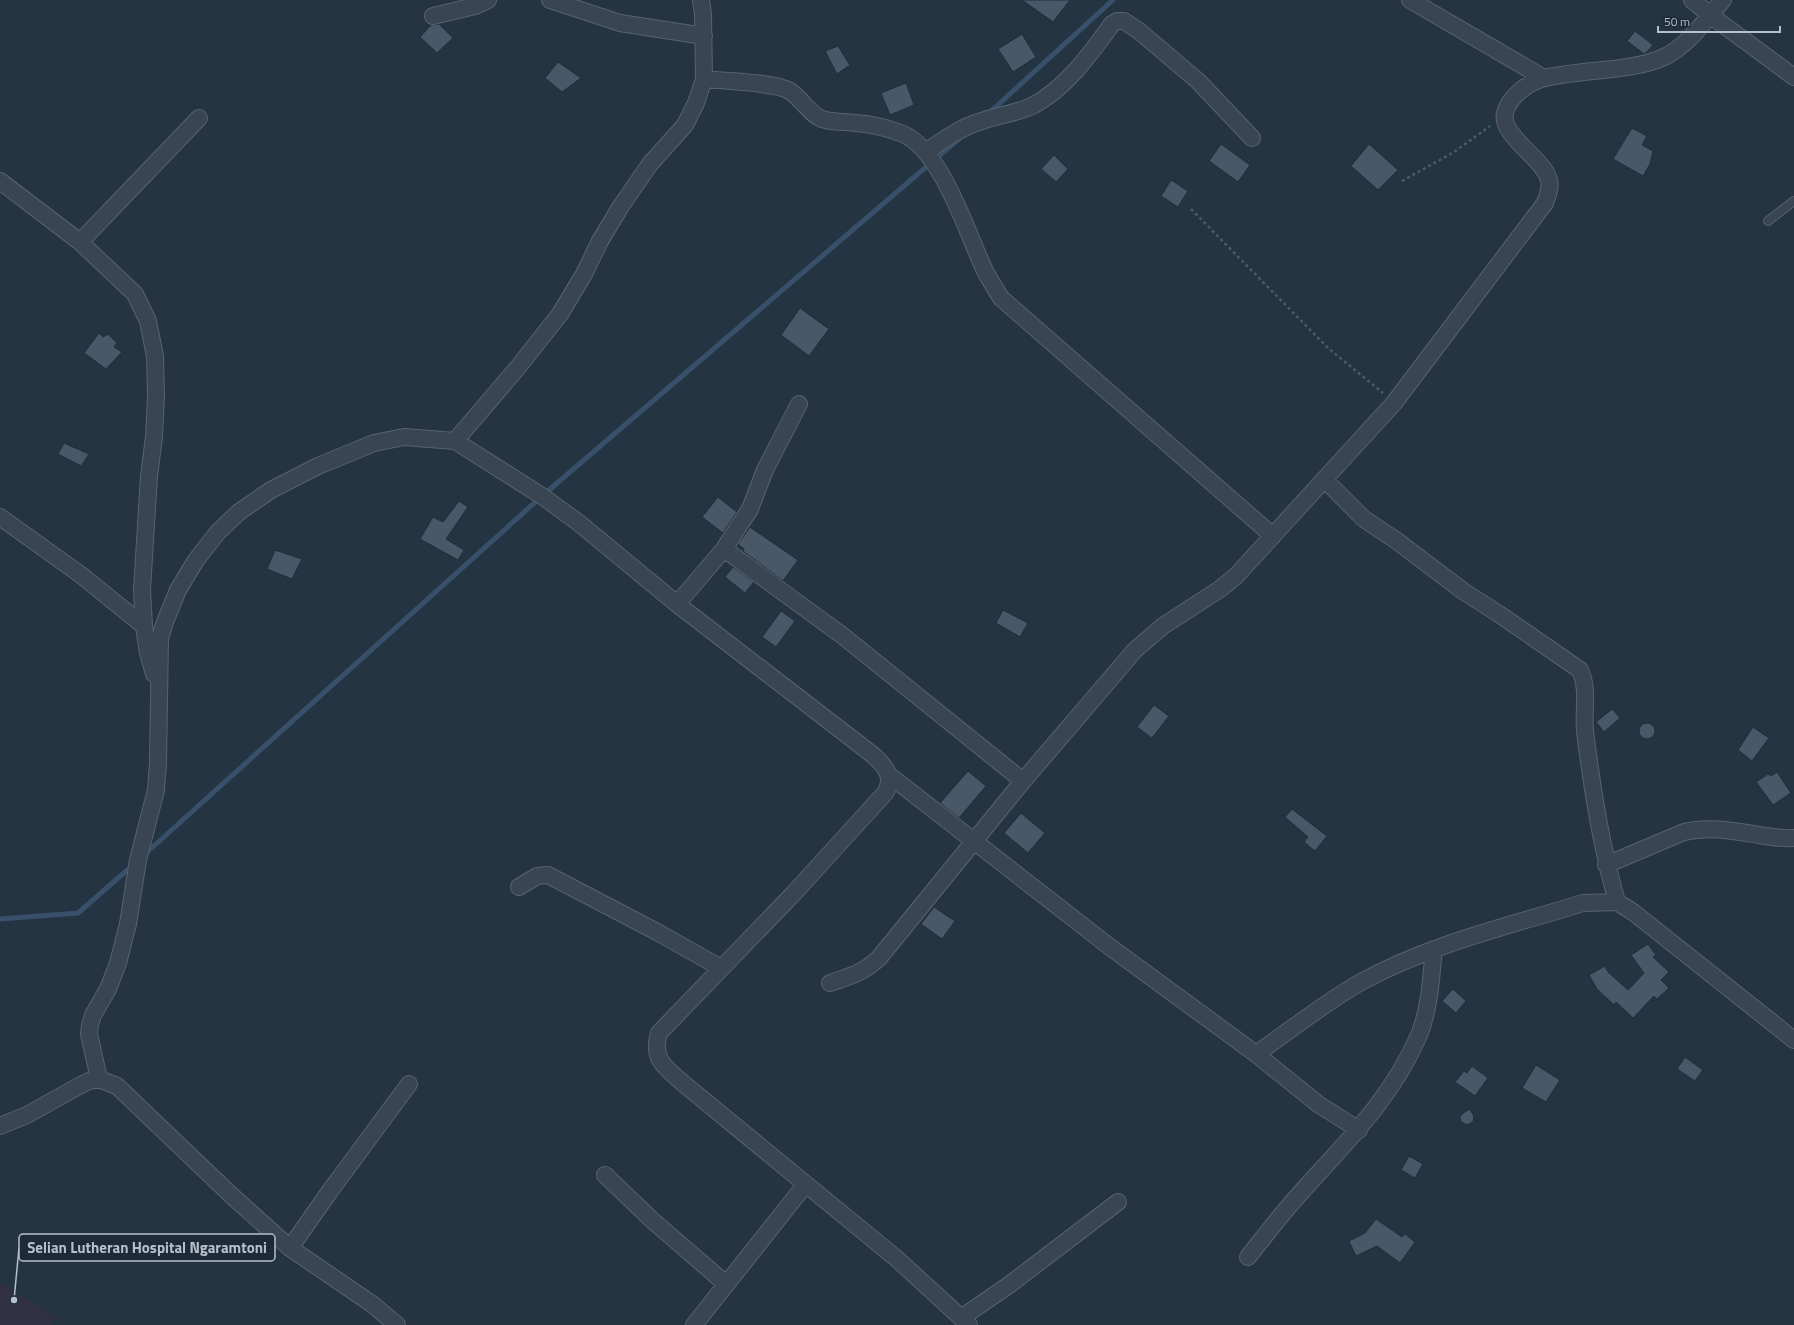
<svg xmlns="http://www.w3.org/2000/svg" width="1794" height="1325" viewBox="0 0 1794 1325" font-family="'Titillium Web',sans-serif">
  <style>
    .medical { fill: #323143 }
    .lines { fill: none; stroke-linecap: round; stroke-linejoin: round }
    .stream { stroke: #38506a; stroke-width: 5 }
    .building { fill: #485869; stroke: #202c39 }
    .service-casing { stroke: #57636f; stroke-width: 10 }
    .minor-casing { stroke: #57636f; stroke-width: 18 }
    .path { stroke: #455f60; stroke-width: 2.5; stroke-dasharray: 3 3; stroke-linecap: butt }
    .service { stroke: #394552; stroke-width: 8 }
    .minor { stroke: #394552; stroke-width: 16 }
    .leader { fill: none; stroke: #b6c0cc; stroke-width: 1.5 }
    .callout-dot { fill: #b6c0cc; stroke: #1e2a37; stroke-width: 1.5 }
    .callout { fill: #1e2a37; stroke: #b6c0cc; stroke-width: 1.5 }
    .callout-label { font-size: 15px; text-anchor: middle; font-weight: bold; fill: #b6c0cc }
  </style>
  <rect width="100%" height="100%" fill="#253442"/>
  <path class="medical" d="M 0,1284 L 56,1317 L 51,1325 L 0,1325 Z"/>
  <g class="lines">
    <path class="stream" d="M 989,113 L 1113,0
      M 145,854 L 542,496 L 960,138
      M 0,919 L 78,913 L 133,865"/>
  </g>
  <path class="building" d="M 1022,0 L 1070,0 L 1053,22 Z
    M 439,24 L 453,38 L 437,53 L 420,37 L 431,25 Z
    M 1635,31 L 1653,45 L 1646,53 L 1644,54 L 1627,41 Z
    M 1022,34 L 1036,57 L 1013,72 L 998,49 Z
    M 838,46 L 850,65 L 837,74 L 825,51 Z
    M 558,62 L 581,78 L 562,92 L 545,78 Z
    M 906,83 L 914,105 L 890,115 L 881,93 Z
    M 1632,128 L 1647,136 L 1642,145 L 1653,151 L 1650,164 L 1643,176 L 1613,159 Z
    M 1221,144 L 1250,165 L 1238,182 L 1209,161 Z
    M 1369,144 L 1398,170 L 1378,190 L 1351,166 Z
    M 1054,155 L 1068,169 L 1056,182 L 1041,169 Z
    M 1171,180 L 1188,191 L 1178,207 L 1161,196 Z
    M 800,308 L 829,329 L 809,356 L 781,335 Z
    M 99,333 L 103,337 L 108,334 L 117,343 L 114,347 L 122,352 L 106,369 L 84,353 Z
    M 64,443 L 89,454 L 81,466 L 58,454 Z
    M 718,497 L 737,512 L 723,533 L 702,517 Z
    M 459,501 L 468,507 L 446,539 L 464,550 L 458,560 L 420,539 L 433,517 L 443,522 Z
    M 750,527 L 798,560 L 783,581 L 743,551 L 744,549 L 738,544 Z
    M 275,550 L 302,559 L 292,579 L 267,569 Z
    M 733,567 L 754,582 L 745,593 L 725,577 Z
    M 1003,610 L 1028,623 L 1020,637 L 996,623 Z
    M 781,611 L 795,621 L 776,647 L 762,637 Z
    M 1154,705 L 1169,716 L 1152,738 L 1137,727 Z
    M 1612,709 L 1620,718 L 1604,732 L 1596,722 Z
    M1639 731a8 8 0 1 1 16 0a8 8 0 1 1-16 0Z
    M 1753,727 L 1769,738 L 1752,761 L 1738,750 Z
    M 968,771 L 986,786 L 959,818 L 940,803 Z
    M 1777,772 L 1791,793 L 1773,805 L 1756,782 L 1768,774 L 1771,776 Z
    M 1292,809 L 1327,836 L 1315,851 L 1304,842 L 1308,837 L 1285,817 Z
    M 1021,813 L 1045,833 L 1028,853 L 1004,833 Z
    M 934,907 L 955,921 L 942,939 L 921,924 Z
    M 1648,944 L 1656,955 L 1653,957 L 1669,972 L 1661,980 L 1669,988 L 1657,999 L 1654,996 L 1633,1018 L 1616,1002 L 1614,1005 L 1597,989 L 1589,975 L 1605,966 L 1608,972 L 1628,990 L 1644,973 L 1631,955 Z
    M 1453,989 L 1466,1001 L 1456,1013 L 1442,1001 Z
    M 1685,1057 L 1703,1070 L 1695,1081 L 1677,1069 Z
    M 1536,1065 L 1560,1080 L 1546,1102 L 1522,1088 Z
    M 1472,1066 L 1488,1078 L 1475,1096 L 1455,1082 L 1464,1071 L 1467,1073 Z
    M 1469,1109 L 1473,1114 L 1474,1118 L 1473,1122 L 1467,1125 L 1461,1122 L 1460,1116 Z
    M 1409,1156 L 1423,1164 L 1415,1178 L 1401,1170 Z
    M 1376,1219 L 1402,1237 L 1405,1234 L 1415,1242 L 1400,1263 L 1377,1246 L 1356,1256 L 1349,1241 L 1365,1233 Z"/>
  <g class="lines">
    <g class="service-casing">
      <path id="service" d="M 1768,221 L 1794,201"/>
    </g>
    <g class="minor-casing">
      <path id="minor" d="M 550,0 L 620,23 L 704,36
        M 1410,0 L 1544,78
        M 1692,0 L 1710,15 L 1794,77
        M 433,16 L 475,6 L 488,0
        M 704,79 C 724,81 771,82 788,90 C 801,97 809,114 822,119 C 833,123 845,121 855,123 C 871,124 888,128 903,134 C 941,150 967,232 984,269 C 989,279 995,288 1001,298 L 1273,536
        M 926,152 C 943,140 961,127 982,121 C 999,115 1018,113 1034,105 C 1067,87 1091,53 1112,24 L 1117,21 L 1124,21 L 1139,31 L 1198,81 L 1252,138
        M 0,181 L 80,242 L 135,294 L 148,321 L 155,356 L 156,396 L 154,437 L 149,476 L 142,590 L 144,626 L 148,653 L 154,674
        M 80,242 L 199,118
        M 455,441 L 519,366 L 560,314 L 584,274 L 600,241 L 621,206 L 650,164 L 685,125 L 696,103 L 704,79 L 703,14 L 701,0
        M 1324,479 L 1364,519 L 1397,541 L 1463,591 L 1499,614 L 1580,670 C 1589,689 1583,711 1585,731 C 1592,789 1601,846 1617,902
        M 0,517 L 81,575 L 144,626
        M 724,549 L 843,636 L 1023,781
        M 677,604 L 724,549 L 750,509 L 765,470 L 799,404
        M 889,775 L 1110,947 L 1256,1054 L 1318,1104 L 1359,1130
        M 1606,865 L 1684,832 C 1709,826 1734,831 1759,835 C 1771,837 1783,839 1794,838
        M 519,887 L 537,876 L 548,875 L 659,933 L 721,968
        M 830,983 C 851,976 863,973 879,958 L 1023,781 L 1135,650 L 1163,626 L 1220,589 L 1236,576 L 1394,403 L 1545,203 C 1548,195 1552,185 1548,177 C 1541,157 1500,135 1505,113 C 1509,96 1529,82 1545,78 C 1581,69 1632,72 1664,57 C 1689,45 1705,20 1723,0
        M 1256,1054 C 1291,1030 1324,1003 1361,982 C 1430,944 1509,926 1583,903 L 1617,902 L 1633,912 L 1794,1040
        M 99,1079 L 89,1034 L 90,1025 L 93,1015 L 108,989 L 118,963 L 128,924 L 138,860 L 156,790 L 158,762 L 160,638 L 165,622 L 178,590 L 196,560 L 218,532 L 239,512 L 271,490 L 318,466 L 374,443 L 404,437 L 455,441 L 542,496 L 579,523 L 677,604 L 873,755 C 885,766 894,776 886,792 L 795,892 L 659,1033 C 651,1060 666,1068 684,1084 L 897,1259 L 969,1325
        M 0,1126 L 27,1115 L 79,1086 L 89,1081 L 99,1079 L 117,1086 L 231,1195 L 290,1248 L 372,1304 L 397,1325
        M 605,1175 L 652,1220 L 726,1284
        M 290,1248 L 330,1191 L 409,1084
        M 1248,1257 C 1264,1237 1279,1217 1296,1198 C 1343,1145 1390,1102 1419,1035 C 1430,1008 1431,977 1434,949
        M 961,1318 L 1009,1285 L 1118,1202
        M 694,1325 L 805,1185"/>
    </g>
    <path class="path" d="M 1402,181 L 1454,152 L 1490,126
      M 1191,209 L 1328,348 L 1383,393"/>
    <use href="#service" class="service"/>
    <use href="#minor" class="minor"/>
  </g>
  <path class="leader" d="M14 1300L19 1248"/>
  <circle class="callout-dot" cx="14" cy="1300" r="4"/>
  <rect class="callout" x="19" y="1234" width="256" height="27" rx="4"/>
  <g class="callout-label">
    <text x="147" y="1253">Selian Lutheran Hospital Ngaramtoni</text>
  </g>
  <path d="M1658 26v6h122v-6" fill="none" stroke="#b6c0cc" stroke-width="2"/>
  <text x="1664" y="26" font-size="12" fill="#b6c0cc" stroke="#1e2a37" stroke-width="3" paint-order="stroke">50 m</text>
</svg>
